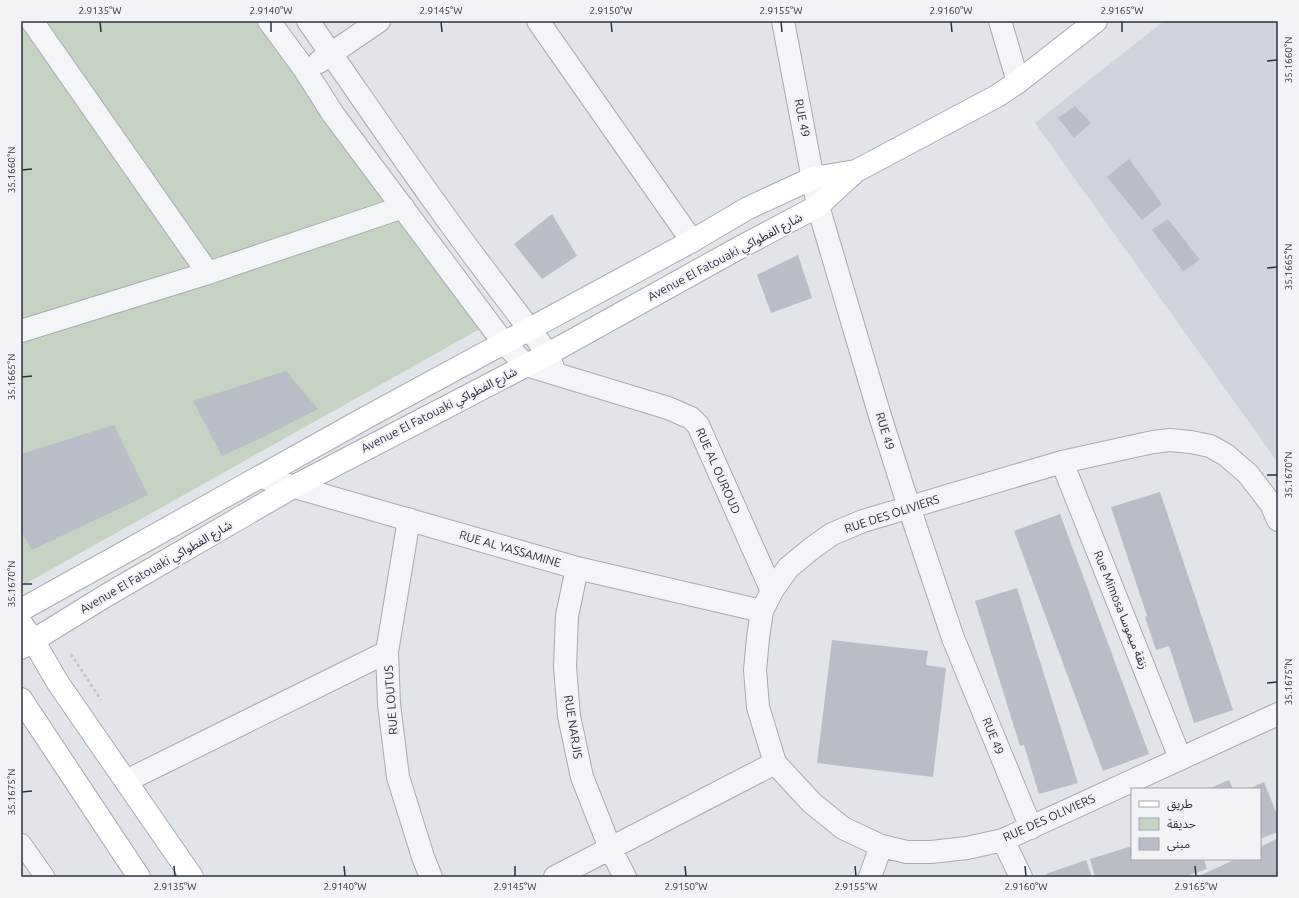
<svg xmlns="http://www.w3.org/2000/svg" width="1299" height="898" viewBox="0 0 1299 898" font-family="Ubuntu,'Noto Sans Arabic',sans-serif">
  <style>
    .built { fill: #cfd3db }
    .green { fill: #c6d3c2 }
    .building { fill: #b8bdc6 }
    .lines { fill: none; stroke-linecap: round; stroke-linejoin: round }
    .pedestrian-casing { stroke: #a6abb3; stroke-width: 21 }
    .minor-casing { stroke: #a6abb3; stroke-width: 24 }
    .secondary-casing { stroke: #a6abb3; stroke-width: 24 }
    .path { stroke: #bfc2c8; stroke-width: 2.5; stroke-dasharray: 3 3; stroke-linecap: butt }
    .pedestrian { stroke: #f4f5f8; stroke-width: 19 }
    .minor { stroke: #f4f5f8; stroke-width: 22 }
    .secondary { stroke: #fff; stroke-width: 22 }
    .ticks { fill: none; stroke: #2a3240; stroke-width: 1.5 }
    .labels { text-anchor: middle; stroke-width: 4; stroke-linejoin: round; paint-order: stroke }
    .street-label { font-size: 12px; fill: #2a3240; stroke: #f1f3f7 }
    .neatline { fill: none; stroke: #2a3240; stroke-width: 1.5 }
    .ticks-label { font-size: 10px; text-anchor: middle; fill: #2a3240 }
  </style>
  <rect width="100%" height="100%" fill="#e1e4e9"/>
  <path class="built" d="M 1164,21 L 1278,21 L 1278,463 L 1035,123 Z"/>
  <path class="green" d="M 21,21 L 262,21 L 487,325 L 25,584 L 21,578 Z"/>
  <path class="building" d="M 1075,106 L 1091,123 L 1074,138 L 1058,118 Z
    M 1129,159 L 1162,204 L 1142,220 L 1107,177 Z
    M 552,214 L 577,256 L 542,279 L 514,244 Z
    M 1168,219 L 1200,260 L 1183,271 L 1152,230 Z
    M 798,255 L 812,298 L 771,313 L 757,275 Z
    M 286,371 L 318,409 L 261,438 L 222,456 L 193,401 Z
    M 114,425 L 148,495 L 32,550 L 21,531 L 21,454 Z
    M 1160,492 L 1233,710 L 1194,723 L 1169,646 L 1156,650 L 1145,617 L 1147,616 L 1111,507 Z
    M 1060,514 L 1149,754 L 1103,771 L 1014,531 Z
    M 1017,588 L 1078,783 L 1039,794 L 1024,745 L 1020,746 L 975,601 Z
    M 832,640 L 928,651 L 926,665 L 946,668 L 933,777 L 817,763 Z
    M 1229,780 L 1233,789 L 1208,789 Z
    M 1264,782 L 1278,817 L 1278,832 L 1260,839 L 1260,789 L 1248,789 Z
    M 1278,838 L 1278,877 L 1197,877 L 1236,859 L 1260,859 L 1260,847 Z
    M 1132,846 L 1132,859 L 1204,859 L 1207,869 L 1183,877 L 1095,877 L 1090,859 Z
    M 1086,860 L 1092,877 L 1047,877 L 1046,874 Z"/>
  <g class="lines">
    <g class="pedestrian-casing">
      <path id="pedestrian" d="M 21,843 L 45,877"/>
    </g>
    <g class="minor-casing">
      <path id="minor" d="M 32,21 L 208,273
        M 269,21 L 305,70 L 333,114 L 503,342 L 526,365 L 668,408 L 691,418 L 698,425 L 772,591
        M 308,21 C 352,83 394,146 439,208 C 474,258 512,305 548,354 L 554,371
        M 538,21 L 692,241
        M 783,21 L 818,206 L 880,416 L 909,507 L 953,638 L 1031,828
        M 1000,21 L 1018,82
        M 319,62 L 379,21
        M 21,331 L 208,273 L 403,207
        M 1062,462 L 1180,758
        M 260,477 L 577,568 L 762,611
        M 409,519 L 387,652 L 389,704 L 398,777 L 423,857 L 431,877
        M 1278,520 L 1271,504 L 1248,474 L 1226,455 L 1210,446 L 1191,442 L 1170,440 L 1153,442 L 1062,462 L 863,521 L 832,534 L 811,549 L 788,568 L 772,591 L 762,611 L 758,638 L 755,670 L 758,707 L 775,763 L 812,803 L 843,828 L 881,846 L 907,852 L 931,852 L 967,848 L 1003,840 L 1278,714
        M 577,568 L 567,616 L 565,667 L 569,716 L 582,777 L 610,848 L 625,877
        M 126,781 L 387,652
        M 1003,840 L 1021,877
        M 555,877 L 775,763
        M 870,877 L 881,846"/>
    </g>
    <g class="secondary-casing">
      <path id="secondary" d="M 21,610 L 367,417 L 692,241 L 748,208 L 813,178 L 856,171
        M 21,623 L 33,640 L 58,683 L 192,877
        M 21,648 L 107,595 L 293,487 L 548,354 L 737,249 L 818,206 L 856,171 L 997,96 L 1018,82 L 1096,21
        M 21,699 L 139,877"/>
    </g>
    <path class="path" d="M 71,654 L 101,700"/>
    <use href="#pedestrian" class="pedestrian"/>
    <use href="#minor" class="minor"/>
    <use href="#secondary" class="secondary"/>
  </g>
  <path class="ticks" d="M 100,22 L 101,32M 271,22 L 271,32M 441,22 L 442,32M 611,22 L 612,32M 781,22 L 782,32M 951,22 L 952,32M 1122,22 L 1122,32M 1267,61 L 1277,60M 22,170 L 32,169M 1267,268 L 1277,267M 22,377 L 32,376M 1267,475 L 1277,475M 22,584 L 32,584M 1267,683 L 1277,682M 22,792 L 32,791M 174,866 L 175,876M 344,866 L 345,876M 515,866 L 515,876M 685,866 L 686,876M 855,866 L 856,876M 1025,866 L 1026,876M 1195,866 L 1196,876"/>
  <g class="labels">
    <g class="street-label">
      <text transform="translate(802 118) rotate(79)" y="4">RUE 49</text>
      <text transform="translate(725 257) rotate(-28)" y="4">Avenue El Fatouaki شارع الفطواكي</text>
      <text transform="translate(439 410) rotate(-27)" y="4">Avenue El Fatouaki شارع الفطواكي</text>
      <text transform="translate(885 431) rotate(73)" y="4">RUE 49</text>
      <text transform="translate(718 471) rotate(66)" y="4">RUE AL OUROUD</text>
      <text transform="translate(892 514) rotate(-18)" y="4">RUE DES OLIVIERS</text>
      <text transform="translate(510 549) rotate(16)" y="4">RUE AL YASSAMINE</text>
      <text transform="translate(156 567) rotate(-30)" y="4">Avenue El Fatouaki شارع الفطواكي</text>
      <text transform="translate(1121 610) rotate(68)" y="4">Rue Mimosa زنقة ميموسا</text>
      <text transform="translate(391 700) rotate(-94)" y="4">RUE LOUTUS</text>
      <text transform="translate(573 727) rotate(81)" y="4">RUE NARJIS</text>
      <text transform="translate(993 736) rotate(68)" y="4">RUE 49</text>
      <text transform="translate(1049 818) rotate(-24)" y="4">RUE DES OLIVIERS</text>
    </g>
  </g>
  <rect width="1299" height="898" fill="none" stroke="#f1f3f7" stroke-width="44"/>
  <rect x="1131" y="788" width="130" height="72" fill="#f1f3f7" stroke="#a1a6ae"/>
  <rect x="1139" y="801" width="20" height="6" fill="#ffffff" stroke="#a1a6ae"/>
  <text x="1167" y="808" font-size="12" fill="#2a3240">طريق</text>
  <rect x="1139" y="818" width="20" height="12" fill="#c6d3c2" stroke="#a1a6ae"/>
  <text x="1167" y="828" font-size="12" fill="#2a3240">حديقة</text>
  <rect x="1139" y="838" width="20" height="12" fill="#b8bdc6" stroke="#a1a6ae"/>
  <text x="1167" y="848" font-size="12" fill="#2a3240">مبنى</text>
  <rect x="22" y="22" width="1255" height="854" class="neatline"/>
  <g class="ticks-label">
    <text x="100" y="14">2.9135°W</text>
    <text x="271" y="14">2.9140°W</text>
    <text x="441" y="14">2.9145°W</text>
    <text x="611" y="14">2.9150°W</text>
    <text x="781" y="14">2.9155°W</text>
    <text x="951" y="14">2.9160°W</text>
    <text x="1122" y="14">2.9165°W</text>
    <text transform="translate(1288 60) rotate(-90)" y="4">35.1660°N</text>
    <text transform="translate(11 170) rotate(-90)" y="4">35.1660°N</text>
    <text transform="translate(1288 267) rotate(-90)" y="4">35.1665°N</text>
    <text transform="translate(11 377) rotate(-90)" y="4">35.1665°N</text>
    <text transform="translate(1288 475) rotate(-90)" y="4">35.1670°N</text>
    <text transform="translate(11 584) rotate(-90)" y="4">35.1670°N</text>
    <text transform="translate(1288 682) rotate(-90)" y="4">35.1675°N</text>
    <text transform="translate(11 792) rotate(-90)" y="4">35.1675°N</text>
    <text x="175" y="890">2.9135°W</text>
    <text x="345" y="890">2.9140°W</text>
    <text x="515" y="890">2.9145°W</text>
    <text x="686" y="890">2.9150°W</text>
    <text x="856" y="890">2.9155°W</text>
    <text x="1026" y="890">2.9160°W</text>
    <text x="1196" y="890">2.9165°W</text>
  </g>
</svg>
